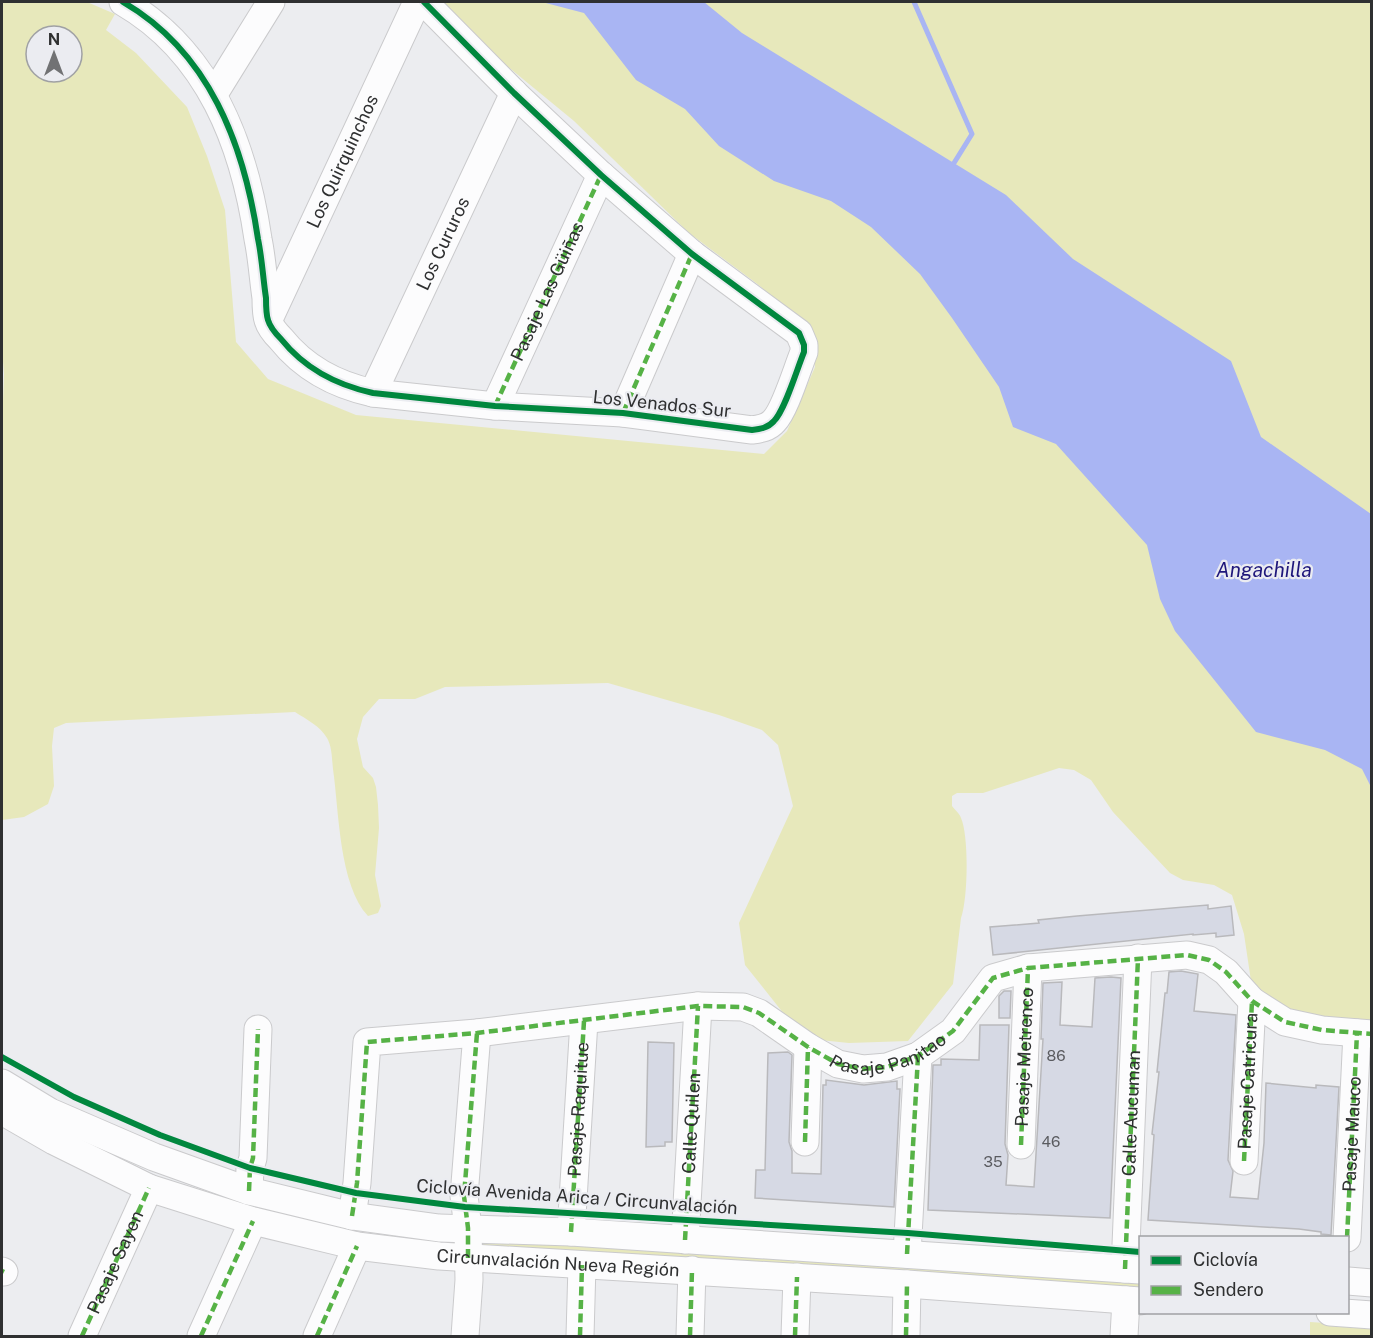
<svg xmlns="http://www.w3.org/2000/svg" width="1373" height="1338" viewBox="0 0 1373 1338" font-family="'Public Sans',sans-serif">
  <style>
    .green { fill: #e7e8bb; fill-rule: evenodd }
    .water { fill: #a9b5f3 }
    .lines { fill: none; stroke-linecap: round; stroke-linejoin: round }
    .stream { stroke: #a9b5f3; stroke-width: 5 }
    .building { fill: #d6d9e4; stroke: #b9b9bc; stroke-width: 1.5 }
    .minor-casing { stroke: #cacacc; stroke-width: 29 }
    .minor { stroke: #fcfcfd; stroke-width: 27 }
    .quiet { stroke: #56b246; stroke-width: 4.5; stroke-dasharray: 9 4.5; stroke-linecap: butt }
    .cycleway-casing { stroke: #ebecf1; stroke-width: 10 }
    .cycleway { stroke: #00873e; stroke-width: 6 }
    .labels { text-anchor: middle; stroke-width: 4.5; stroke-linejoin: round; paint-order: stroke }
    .number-label { font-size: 15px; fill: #5a5b5f }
    .street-label { font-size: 18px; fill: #2f3031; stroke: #ebecf1 }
    .water-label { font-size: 20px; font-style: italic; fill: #1f177b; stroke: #ebecf1 }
  </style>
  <rect width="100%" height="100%" fill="#ecedf0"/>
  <path class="green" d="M 2,2 L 87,2 L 115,14 L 106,30 L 136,53 L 187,107 L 207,156 L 225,210 L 236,342 L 268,379 L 356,415 L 764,454 L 787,431 L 815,367 L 808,326 L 756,283 L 689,233 L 574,121 L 485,48 L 438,2 L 1371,2 L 1371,1025 L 1287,1021 L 1251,981 L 1244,934 L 1232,895 L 1214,885 L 1183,880 L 1170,873 L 1113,812 L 1091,780 L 1074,770 L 1059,768 L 983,793 L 957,793 L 952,796 L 952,806 C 955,810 960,814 961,818 C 969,836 968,899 961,918 L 953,984 L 908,1041 L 849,1043 L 810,1039 L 784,1014 L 745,965 L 739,923 L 793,806 L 778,745 L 762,730 L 719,715 L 608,683 L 445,687 L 415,699 L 379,699 L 363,717 L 357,739 L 363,767 L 373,778 L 376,787 L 378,805 L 379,828 L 375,875 L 381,906 L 378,913 L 368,916 C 339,885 339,811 333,769 C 332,760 332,746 327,738 C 320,726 306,719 295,712 L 66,723 L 54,728 L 52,746 L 54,786 L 48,804 L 24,817 L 2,820 L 2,430 L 4,374 L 2,349 ZM 36,36 L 72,36 L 72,72 L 36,72 Z
    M 479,1237 L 1140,1278 L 1140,1292 L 478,1245 Z
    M 1310,1322 L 1371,1326 L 1371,1336 L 1310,1336 Z"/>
  <path class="water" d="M 542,2 L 704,2 L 742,33 L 1006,195 L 1073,259 L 1231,361 L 1261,437 L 1371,514 L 1371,787 L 1362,769 L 1325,750 L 1256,732 L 1175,631 L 1160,599 L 1147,545 L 1056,444 L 1013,427 L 999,387 L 952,318 L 920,274 L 871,227 L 831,201 L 774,181 L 719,146 L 685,109 L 636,80 L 584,13 Z"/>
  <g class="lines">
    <path class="stream" d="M 914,2 L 972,134 L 954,163"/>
  </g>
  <path class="building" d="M 1208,905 L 1208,909 L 1231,906 L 1234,935 L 1216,937 L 1216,933 L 1193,935 L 1193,934 L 993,955 L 990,927 L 1039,923 L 1038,920 L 1077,916 Z
    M 1181,971 L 1198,974 L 1194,1011 L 1236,1015 L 1228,1160 L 1233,1171 L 1230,1197 L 1258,1199 L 1264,1143 L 1266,1083 L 1316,1088 L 1316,1085 L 1339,1087 L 1331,1235 L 1321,1234 L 1321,1232 L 1299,1229 L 1148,1220 L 1154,1135 L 1152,1134 L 1159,1072 L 1157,1072 L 1165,993 L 1167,993 L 1169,972 Z
    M 1111,977 L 1121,978 L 1110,1218 L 928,1210 L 933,1065 L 941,1065 L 941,1059 L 979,1060 L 980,1025 L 1009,1025 L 1005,1144 L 1008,1155 L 1006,1185 L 1034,1187 L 1043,1039 L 1041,1039 L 1043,983 L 1062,982 L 1060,1025 L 1092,1027 L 1095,978 Z
    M 1004,991 L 1011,991 L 1010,1018 L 999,1018 L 999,996 Z
    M 648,1042 L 674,1043 L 672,1142 L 665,1142 L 665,1146 L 646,1147 Z
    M 788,1052 L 792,1055 L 789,1142 L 792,1151 L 792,1173 L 821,1174 L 823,1085 L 826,1085 L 826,1080 L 864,1085 L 897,1081 L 897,1089 L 900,1089 L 894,1207 L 755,1198 L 756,1170 L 765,1170 L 768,1053 Z"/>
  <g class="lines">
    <g class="minor-casing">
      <g id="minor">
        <path d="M 123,2 C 209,52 244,144 258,239 C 262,258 263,278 266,298 C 266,305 266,314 268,320 C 270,327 276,334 281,339 C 305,369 336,385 373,393 L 495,406 L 623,413 L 752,430 C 760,429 768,428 774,421 C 785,410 797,369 804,352 L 804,345 L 799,333 L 692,254 L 601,175 L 514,93 L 424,2"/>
        <path d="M 214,94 L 271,2"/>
        <path id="s1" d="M 269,319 L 417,2"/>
        <path id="s2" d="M 373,393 L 514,93"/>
        <path d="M 495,406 L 601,175"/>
        <path d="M 623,413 L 692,254"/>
        <path d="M 2,1083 L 50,1112 L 154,1157 L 249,1191 L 352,1216 L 439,1228 L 571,1232 L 1140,1270"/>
        <path id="s3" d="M 2,1111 L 54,1141 L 149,1188 L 253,1221 L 357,1246 L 439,1256 L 907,1284 L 1140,1301"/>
        <path d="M 805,1142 L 808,1047"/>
        <path id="s4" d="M 1021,1145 L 1028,968"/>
        <path id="s5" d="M 1244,1161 L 1252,1001"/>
        <path d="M 249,1191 L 250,1168 L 253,1158 L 258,1029"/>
        <path d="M 352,1216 L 357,1183 L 367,1042 L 477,1033 L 698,1006 L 743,1007 L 759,1013 L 808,1047 L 838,1064 L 863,1069 L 887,1067 L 918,1056 L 953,1031 L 993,978 L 1028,968 L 1187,955 L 1209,960 L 1226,972 L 1252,1001 L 1285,1022 L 1322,1030 L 1372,1034"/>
        <path id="s6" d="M 571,1232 L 584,1021"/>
        <path id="s7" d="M 1347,1238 L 1357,1033"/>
        <path id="s8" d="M 685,1240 L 698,1006"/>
        <path d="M 907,1254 L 918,1056"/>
        <path d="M 1125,1269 L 1138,958"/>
        <path d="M 2,1271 L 4,1272"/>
        <path d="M 1348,1281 L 1372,1283"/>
        <path d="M 1330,1312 L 1372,1315"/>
        <path id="s9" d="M 82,1336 L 149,1188"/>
        <path d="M 201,1336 L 253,1221"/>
        <path d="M 317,1336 L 357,1246"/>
        <path d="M 465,1336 L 469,1280 L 468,1228 L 464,1196 L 477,1033"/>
        <path d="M 580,1336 L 582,1265"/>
        <path d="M 690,1336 L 692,1270"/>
        <path d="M 795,1336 L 797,1277"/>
        <path d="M 906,1336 L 907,1284"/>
        <path d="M 1124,1336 L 1126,1300"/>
      </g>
    </g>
    <use href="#minor" class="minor"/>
    <g class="quiet">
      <path id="s10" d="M 495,406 L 601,175"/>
      <path d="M 623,413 L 692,254"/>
      <path d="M 805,1142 L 808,1047"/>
      <path d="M 1021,1145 L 1028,968"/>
      <path d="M 1244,1161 L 1252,1001"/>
      <path d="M 249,1191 L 250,1168 L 253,1158 L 258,1029"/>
      <path id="s11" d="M 352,1216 L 357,1183 L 367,1042 L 477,1033 L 698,1006 L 743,1007 L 759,1013 L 808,1047 L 838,1064 L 863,1069 L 887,1067 L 918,1056 L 953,1031 L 993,978 L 1028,968 L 1187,955 L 1209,960 L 1226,972 L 1252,1001 L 1285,1022 L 1322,1030 L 1372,1034"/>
      <path d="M 571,1232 L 584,1021"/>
      <path d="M 1347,1238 L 1357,1033"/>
      <path d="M 685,1240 L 698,1006"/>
      <path d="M 907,1254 L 918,1056"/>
      <path d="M 468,1258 L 468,1228 L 464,1196 L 477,1033"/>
      <path id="s12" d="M 1125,1269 L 1138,958"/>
      <path d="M 2,1271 L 4,1272"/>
      <path d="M 82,1336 L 149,1188"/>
      <path d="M 201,1336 L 253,1221"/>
      <path d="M 317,1336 L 357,1246"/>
      <path d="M 580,1336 L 582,1265"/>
      <path d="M 690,1336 L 692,1270"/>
      <path d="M 795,1336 L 797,1277"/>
      <path d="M 906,1336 L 907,1284"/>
    </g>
    <g class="cycleway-casing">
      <path id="cycleway" d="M 123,2 C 209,52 244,144 258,239 C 262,258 263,278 266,298 C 266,305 266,314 268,320 C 270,327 276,334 281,339 C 305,369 336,385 373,393 L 495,406 L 623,413 L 752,430 C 760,429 768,428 774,421 C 785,410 797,369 804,352 L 804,345 L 799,333 L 692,254 L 601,175 L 514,93 L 424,2
        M 2,1057 L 74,1097 L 160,1135 L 250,1168 L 356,1193 L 465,1207 L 908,1233 L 1140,1252"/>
    </g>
    <use href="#cycleway" class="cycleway"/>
  </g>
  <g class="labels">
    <g class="number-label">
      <text x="1056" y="1061">86</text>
      <text x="1051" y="1147">46</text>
      <text x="993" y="1167">35</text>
    </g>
    <g class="street-label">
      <text dy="6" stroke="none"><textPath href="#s1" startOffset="174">Los Quirquinchos</textPath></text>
      <text dy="6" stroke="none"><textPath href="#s2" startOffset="165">Los Cururos</textPath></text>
      <text dy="6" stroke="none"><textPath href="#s10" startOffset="126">Pasaje Las Güiñas</textPath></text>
      <text transform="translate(662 404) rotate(6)" y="6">Los Venados Sur</text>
      <text dy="6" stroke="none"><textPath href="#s11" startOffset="717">Pasaje Panitao</textPath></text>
      <text dy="6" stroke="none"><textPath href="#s4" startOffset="88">Pasaje Metrenco</textPath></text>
      <text dy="6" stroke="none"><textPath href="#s5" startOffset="80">Pasaje Catricura</textPath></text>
      <text dy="6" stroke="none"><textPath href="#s6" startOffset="123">Pasaje Raquitue</textPath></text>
      <text dy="6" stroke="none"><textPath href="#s12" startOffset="156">Calle Aucuman</textPath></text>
      <text dy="6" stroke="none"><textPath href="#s8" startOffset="117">Calle Quilen</textPath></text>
      <text dy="6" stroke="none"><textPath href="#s7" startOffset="104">Pasaje Mauco</textPath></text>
      <text transform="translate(577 1197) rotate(4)" y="6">Ciclovía Avenida Arica / Circunvalación</text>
      <text dy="6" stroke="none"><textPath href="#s9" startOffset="81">Pasaje Sayen</textPath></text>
      <text dy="6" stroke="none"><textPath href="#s3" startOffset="584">Circunvalación Nueva Región</textPath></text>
    </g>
    <g class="water-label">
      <text x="1264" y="577">Angachilla</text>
    </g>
  </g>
  <rect width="1373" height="1338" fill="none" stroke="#2f3031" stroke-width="6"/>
  <rect x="1139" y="1236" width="210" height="78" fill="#ebecf1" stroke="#a0a1a4" stroke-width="1.5"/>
  <rect x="1151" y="1256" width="30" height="9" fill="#00873e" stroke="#a0a1a4" stroke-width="1.5"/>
  <text x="1193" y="1266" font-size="18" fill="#2f3031">Ciclovía</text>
  <rect x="1151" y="1286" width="30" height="9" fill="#56b246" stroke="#a0a1a4" stroke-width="1.5"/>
  <text x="1193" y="1296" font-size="18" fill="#2f3031">Sendero</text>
  <g transform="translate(54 54)"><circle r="28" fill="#ebecf1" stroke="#a0a1a4" stroke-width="1.5"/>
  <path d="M0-4.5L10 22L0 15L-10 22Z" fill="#717274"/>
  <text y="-9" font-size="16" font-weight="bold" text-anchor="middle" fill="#2f3031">N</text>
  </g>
</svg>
